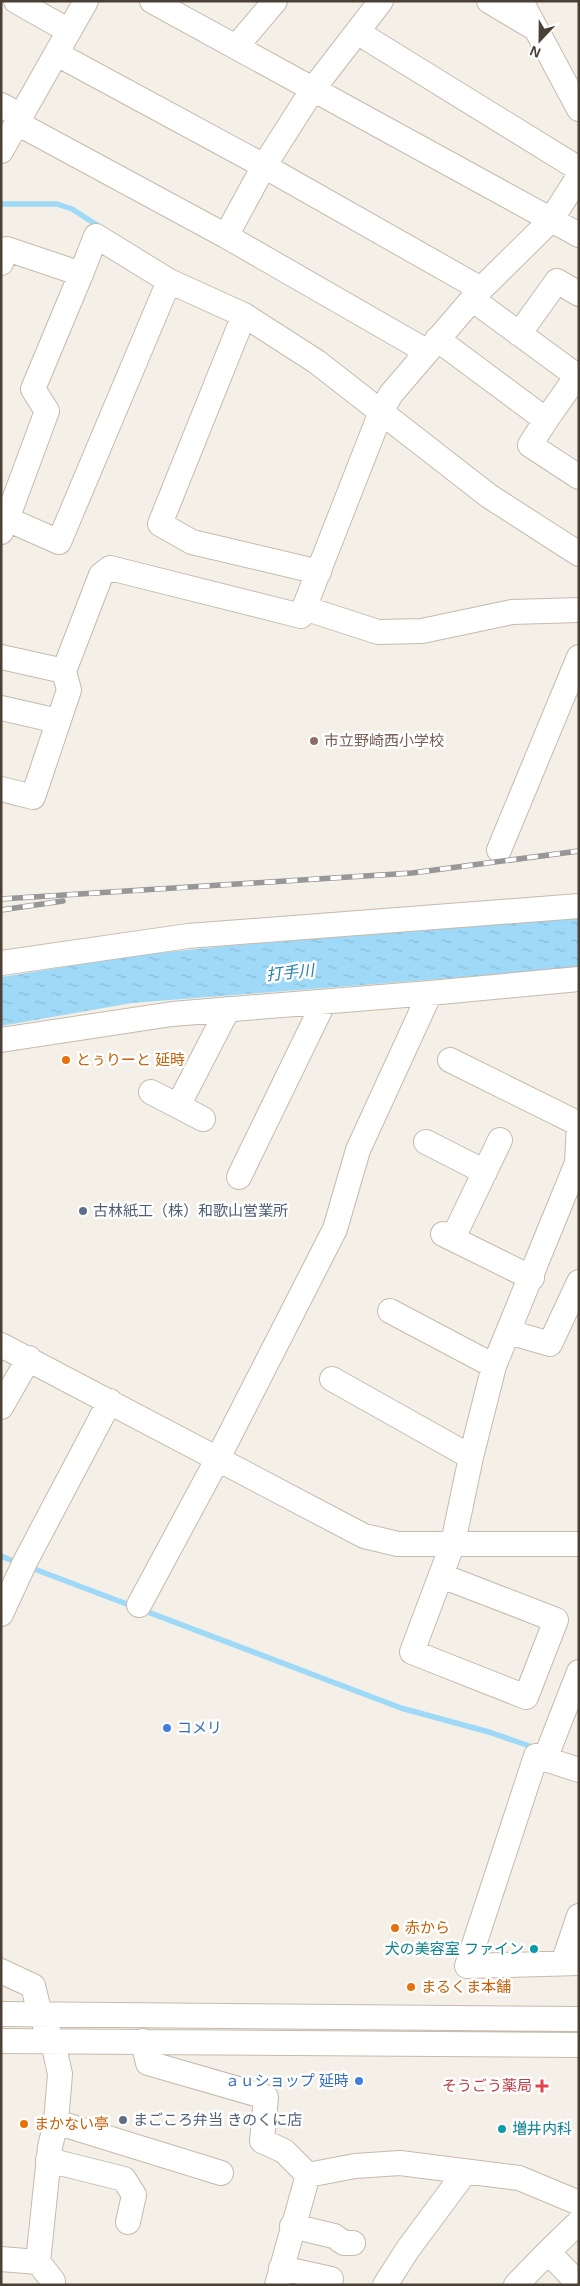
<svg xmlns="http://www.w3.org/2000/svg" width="580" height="2286" viewBox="0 0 580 2286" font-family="Arial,'Noto Sans JP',sans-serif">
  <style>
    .water { fill: url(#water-ripples) }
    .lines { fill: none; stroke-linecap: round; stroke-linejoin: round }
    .stream { stroke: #9ed9f8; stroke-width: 5.5 }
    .minor-casing { stroke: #c5baac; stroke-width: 26 }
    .minor { stroke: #fff; stroke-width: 24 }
    .rail-casing { stroke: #979797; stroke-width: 5.5 }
    .rail { stroke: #fff; stroke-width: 4; stroke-dasharray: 11; stroke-linecap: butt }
    .education-dot { fill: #8d6e63; stroke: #fff; stroke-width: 2 }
    .food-dot { fill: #e8710a; stroke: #fff; stroke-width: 2 }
    .service-dot { fill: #5c6f8a; stroke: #fff; stroke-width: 2 }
    .shop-dot { fill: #3f7fe0; stroke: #fff; stroke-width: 2 }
    .culture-dot { fill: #0f9aa8; stroke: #fff; stroke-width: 2 }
    .health-dot { fill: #e0444e; stroke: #fff; stroke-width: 2 }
    .labels { text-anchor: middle; stroke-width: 5; stroke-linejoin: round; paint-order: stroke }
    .education-label { font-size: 15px; fill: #785e54; stroke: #fff; text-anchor: start }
    .food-label { font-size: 15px; fill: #c56008; stroke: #fff; text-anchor: start }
    .service-label { font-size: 15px; fill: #4e5e75; stroke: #fff; text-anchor: start }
    .shop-label { font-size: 15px; fill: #366cbe; stroke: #fff; text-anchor: start }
    .culture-label { font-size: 15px; fill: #0d838f; stroke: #fff; text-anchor: end }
    .health-label { font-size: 15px; fill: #be3a42; stroke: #fff; text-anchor: end }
    .water-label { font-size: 16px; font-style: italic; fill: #207db0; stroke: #fff }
  </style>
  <defs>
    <pattern id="water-ripples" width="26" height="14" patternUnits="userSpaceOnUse" patternTransform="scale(1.25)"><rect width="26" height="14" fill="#9ed9f8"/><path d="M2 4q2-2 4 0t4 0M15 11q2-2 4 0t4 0" fill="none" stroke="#8abbd5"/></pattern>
  </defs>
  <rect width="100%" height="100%" fill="#f5f0e7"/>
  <path class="water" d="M 579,918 L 579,968 L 132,1003 L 1,1026 L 1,977 L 138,955 L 226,946 Z"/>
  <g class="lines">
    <path class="stream" d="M 1,204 L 57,204 L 72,209 L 100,227
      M 1,1556 L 18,1563
      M 29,1567 L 401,1708 L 489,1732 L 538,1749"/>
    <g class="minor-casing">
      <path id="minor" d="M 16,1 L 69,31
        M 152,1 L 579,235
        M 489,1 L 536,29
        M 521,1 L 579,109
        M 357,32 L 579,169
        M 236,47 L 275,1
        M 57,54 L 264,166 L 481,289
        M 1,105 L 21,116
        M 17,123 L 226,236 L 426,351
        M 1,151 L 86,1
        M 579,176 L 551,220 L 481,289 L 391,394 L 381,412 L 489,496 L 579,554
        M 226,236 L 264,166 L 313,89 L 381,1
        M 1,263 L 7,249 L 81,274 L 33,389 L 47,411 L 7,519
        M 81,274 L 96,236 L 169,281 L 244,315
        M 472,299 L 577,376 L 546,420
        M 519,334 L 557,281 L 579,294
        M 437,339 L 546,420 L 530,445 L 579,477
        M 1,532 L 7,519 L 59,542 L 169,281
        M 304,608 L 378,632 L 422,631 L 512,612 L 579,610
        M 1,657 L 64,671 L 101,575 L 110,568 L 301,616 L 381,412 L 317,362 L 244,315 L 160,524 L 192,542 L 319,572
        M 1,708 L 58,721
        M 1,789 L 33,797 L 69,690 L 64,671
        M 499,850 L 579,657
        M 1,963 L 188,936 L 579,906
        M 1,1040 L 172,1014 L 430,993 L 579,979
        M 450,1060 L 579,1124 L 577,1163 L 494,1366
        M 151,1092 L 203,1119
        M 178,1106 L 228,1009
        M 426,1142 L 485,1172
        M 239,1177 L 324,1002
        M 443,1234 L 532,1278
        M 453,1238 L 500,1140
        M 390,1311 L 494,1366 L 471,1457
        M 509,1332 L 550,1344 L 579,1282
        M 1,1345 L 364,1536 L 398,1544 L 579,1544
        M 332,1379 L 471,1457 L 453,1543 L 412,1652 L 526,1697 L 556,1620 L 442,1576
        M 1,1407 L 29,1358
        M 139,1605 L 217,1460 L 335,1229 L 358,1150 L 430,993
        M 1,1614 L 25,1562 L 110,1401
        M 545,1759 L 579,1672
        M 579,1770 L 536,1756 L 467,1966 L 579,1963
        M 563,1963 L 579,1916
        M 1,1971 L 33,1986 L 40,2014 L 53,2042 L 60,2074 L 56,2122 L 50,2147 L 38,2262 L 53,2281 L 53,2285
        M 1,2014 L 579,2019
        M 1,2041 L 579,2045
        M 143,2041 L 148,2063 L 266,2097 L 262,2141 L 284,2151 L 308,2175 L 355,2166 L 400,2163 L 519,2178 L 579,2203
        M 56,2122 L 221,2173
        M 48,2160 L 124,2179 L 134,2195 L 128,2222
        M 292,2226 L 334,2236 L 344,2243 L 353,2243
        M 548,2252 L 579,2222
        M 1,2259 L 38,2262
        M 281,2268 L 331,2279
        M 277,2285 L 308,2175
        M 385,2285 L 408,2249 L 460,2179
        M 516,2285 L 548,2252 L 579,2284"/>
    </g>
    <use href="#minor" class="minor"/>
    <g class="rail-casing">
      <path id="rail" d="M 1,899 L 412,873 L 579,851
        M 1,910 L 63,901"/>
    </g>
    <use href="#rail" class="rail"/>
  </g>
  <circle class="education-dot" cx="314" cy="741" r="5"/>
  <g class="food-dot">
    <circle cx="66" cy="1060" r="5"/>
    <circle cx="395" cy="1928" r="5"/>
    <circle cx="411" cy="1987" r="5"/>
    <circle cx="24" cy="2124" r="5"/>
  </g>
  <g class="service-dot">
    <circle cx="83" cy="1211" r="5"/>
    <circle cx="123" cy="2120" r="5"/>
  </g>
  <g class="shop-dot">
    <circle cx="167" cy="1728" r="5"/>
    <circle cx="359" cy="2081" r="5"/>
  </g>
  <g class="culture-dot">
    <circle cx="534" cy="1949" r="5"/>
    <circle cx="502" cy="2129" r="5"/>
  </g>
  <path class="health-dot" d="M539.5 2078.5h5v5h5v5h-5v5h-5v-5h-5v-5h5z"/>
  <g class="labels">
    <g class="education-label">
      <text x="324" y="746">市立野崎西小学校</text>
    </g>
    <g class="food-label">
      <text x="76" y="1065">とぅりーと 延時</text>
      <text x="405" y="1933">赤から</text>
      <text x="421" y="1992">まるくま本舗</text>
      <text x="34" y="2129">まかない亭</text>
    </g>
    <g class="service-label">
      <text x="93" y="1216">古林紙工（株）和歌山営業所</text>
      <text x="133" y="2125">まごころ弁当 きのくに店</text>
    </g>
    <g class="shop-label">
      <text x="177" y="1733">コメリ</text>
      <text x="349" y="2086" text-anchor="end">ａｕショップ 延時</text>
    </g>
    <g class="culture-label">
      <text x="524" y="1954">犬の美容室 ファイン</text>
      <text x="512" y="2134" text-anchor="start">増井内科</text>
    </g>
    <g class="health-label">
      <text x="532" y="2091">そうごう薬局</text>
    </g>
    <g class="water-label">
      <text transform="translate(290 972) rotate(-6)" y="6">打手川</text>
    </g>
  </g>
  <rect width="580" height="2286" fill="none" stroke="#4a4035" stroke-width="5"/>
  <g transform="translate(540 40) rotate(202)" stroke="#ffffff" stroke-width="4" paint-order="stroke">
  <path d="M0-4L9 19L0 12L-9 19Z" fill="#4a4035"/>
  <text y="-8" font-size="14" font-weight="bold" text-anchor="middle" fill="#4a4035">N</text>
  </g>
</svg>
